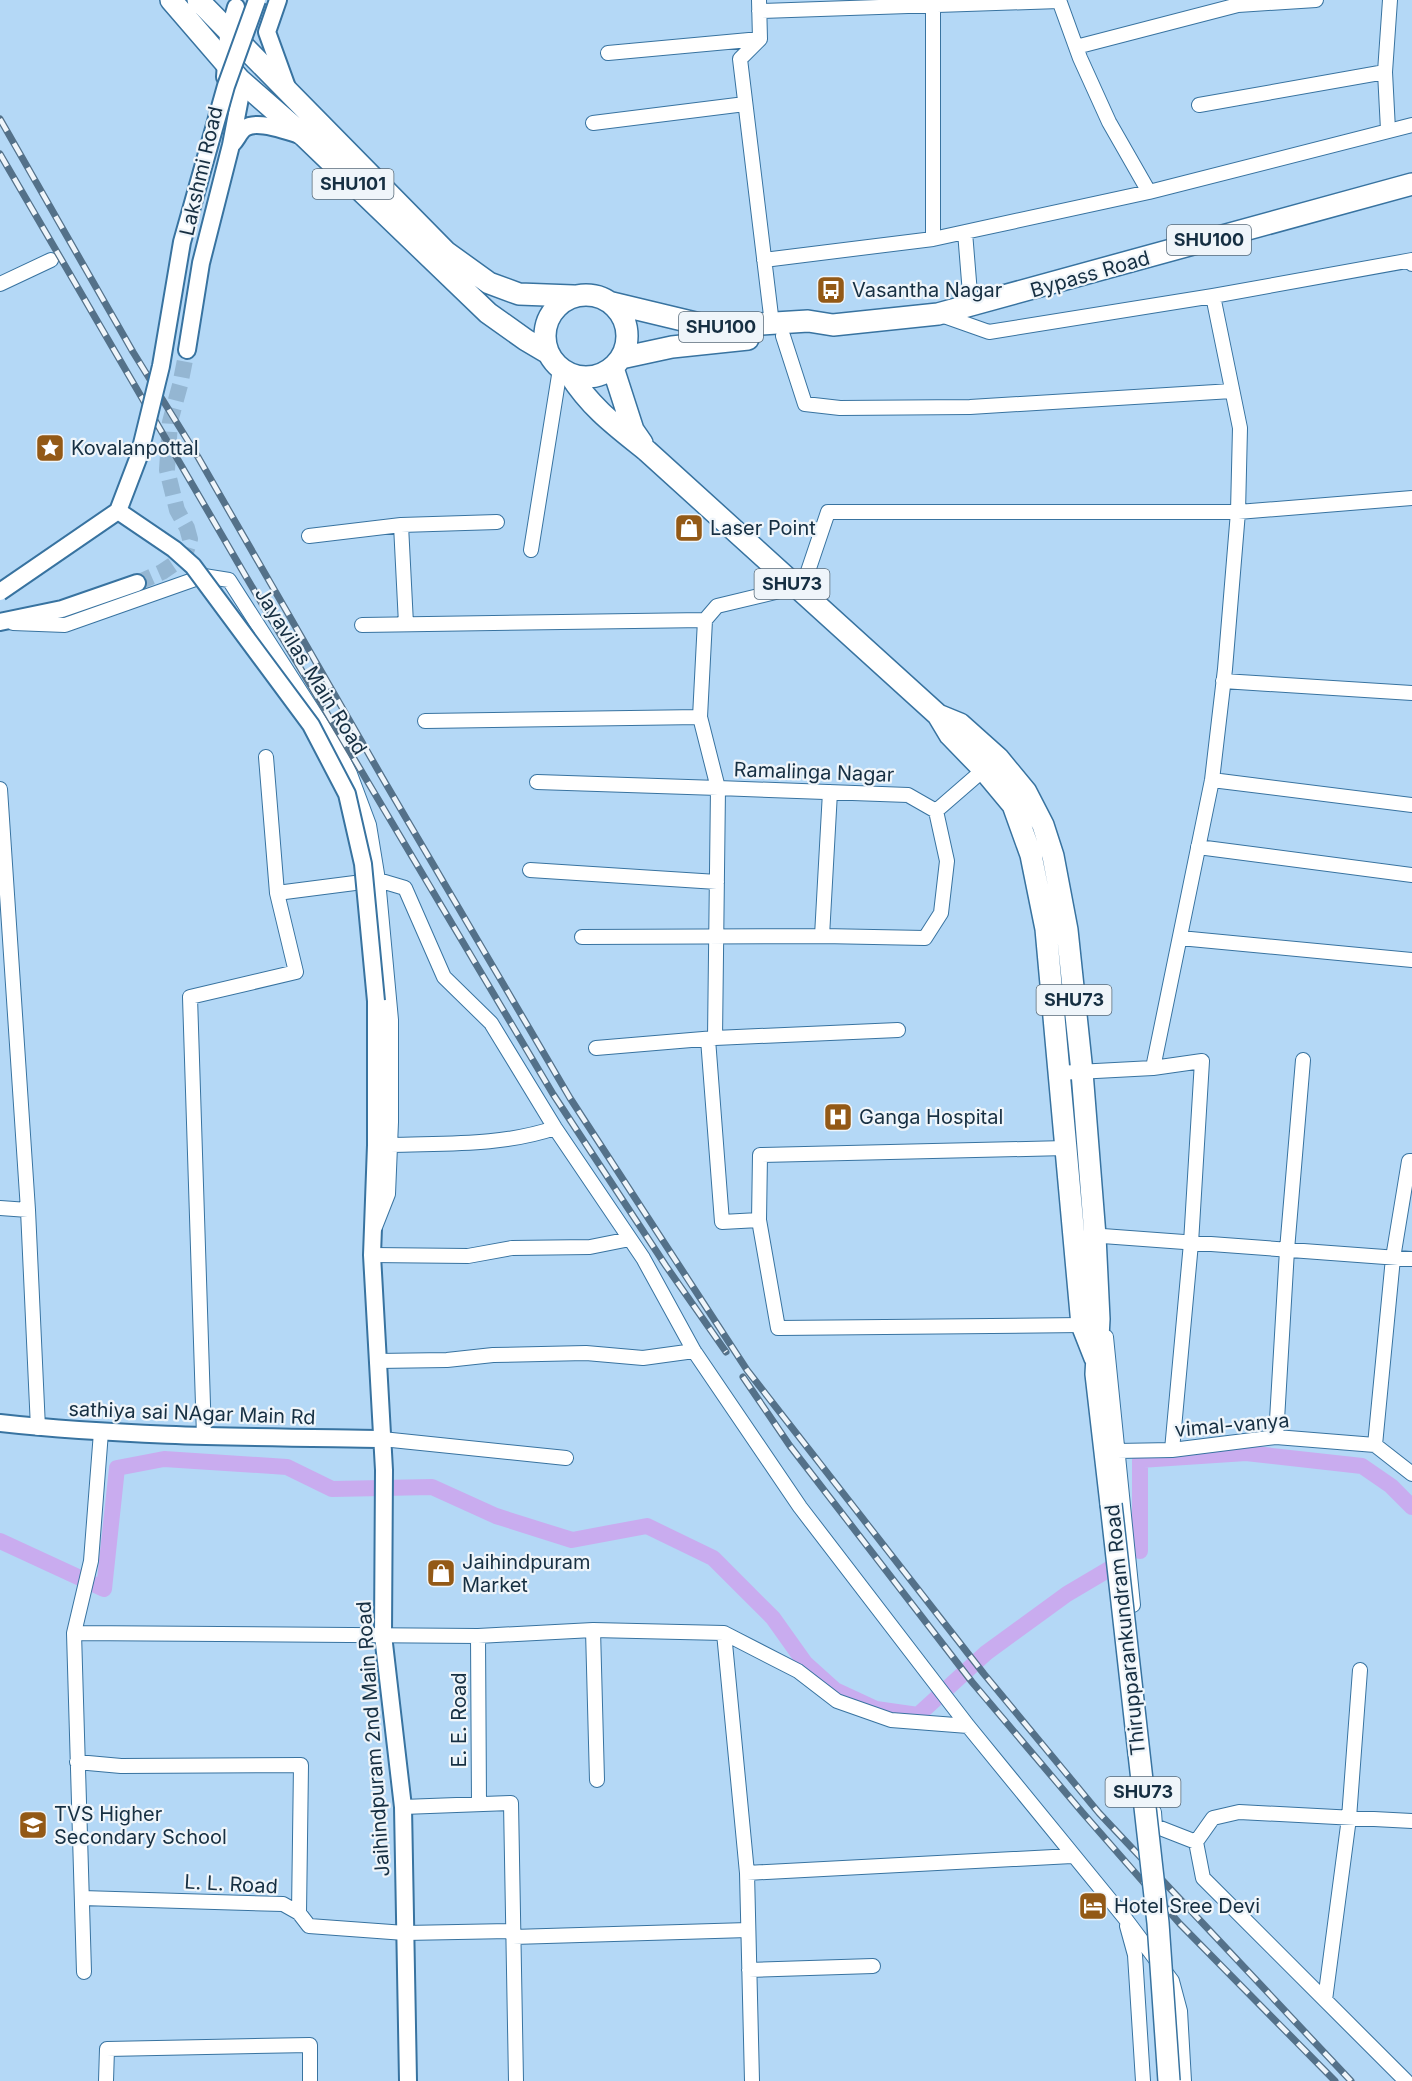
<svg xmlns="http://www.w3.org/2000/svg" width="1412" height="2081" viewBox="0 0 1412 2081" font-family="Inter,sans-serif">
  <style>
    .lines { fill: none; stroke-linecap: round; stroke-linejoin: round }
    .canal { stroke: #c9acef; stroke-width: 16 }
    .tertiary-tunnel { stroke: #94b6d2; stroke-width: 16; stroke-dasharray: 16 8; stroke-linecap: butt }
    .minor-casing { stroke: #3873a0; stroke-width: 16 }
    .tertiary-casing { stroke: #3873a0; stroke-width: 20 }
    .primary-casing { stroke: #3873a0; stroke-width: 24 }
    .minor { stroke: #fff; stroke-width: 14 }
    .tertiary { stroke: #fff; stroke-width: 16 }
    .primary { stroke: #fff; stroke-width: 21 }
    .rail-casing { stroke: #547189; stroke-width: 7 }
    .rail { stroke: #eff5fa; stroke-width: 4.5; stroke-dasharray: 14; stroke-linecap: butt }
    .tertiary-bridge-casing { stroke: #3873a0; stroke-width: 20; stroke-linecap: butt }
    .primary-bridge-casing { stroke: #3873a0; stroke-width: 24; stroke-linecap: butt }
    .tertiary-bridge { stroke: #fff; stroke-width: 16 }
    .primary-bridge { stroke: #fff; stroke-width: 21 }
    .labels { text-anchor: middle; stroke-width: 4.5; stroke-linejoin: round; paint-order: stroke }
    .shield { fill: #eff5fa; stroke: #576a79; stroke-width: 1.5 }
    .shield-label { font-size: 18px; font-weight: bold; fill: #162f42 }
    .street-label { font-size: 20px; fill: #162f42; stroke: #eff5fa }
    .poi-label { font-size: 20px; fill: #162f42; stroke: #eff5fa; text-anchor: start }
  </style>
  <rect width="100%" height="100%" fill="#b4d8f6"/>
  <g class="lines">
    <path class="canal" d="M 0,1541 L 104,1589 L 117,1468 L 164,1459 L 287,1467 L 332,1489 L 432,1487 L 496,1516 L 572,1540 L 647,1526 L 713,1558 L 773,1618 L 805,1663 L 835,1690 L 876,1709 L 918,1715 L 986,1653 L 1067,1594 L 1116,1565
      M 1140,1551 L 1140,1460 L 1246,1453 L 1362,1466 L 1391,1486 L 1412,1507"/>
    <path class="tertiary-tunnel" d="M 137,583 L 162,572 L 177,562 L 186,552 L 190,539 L 187,528 L 177,510 L 167,470 L 170,422 L 180,385 L 187,350"/>
    <g class="minor-casing">
      <path id="minor" d="M 759,0 L 760,39 L 740,59 L 772,324
        M 1059,0 L 1080,58 L 1109,122 L 1149,192
        M 933,5 L 933,239
        M 759,11 L 1059,1
        M 1076,47 L 1238,5 L 1316,0
        M 608,53 L 760,39
        M 1199,105 L 1385,72
        M 593,123 L 745,104
        M 1388,130 L 1385,72 L 1390,0
        M 965,232 L 971,306
        M 764,260 L 933,239 L 965,232 L 1149,192 L 1412,125
        M 0,284 L 51,260
        M 938,314 L 989,332 L 1213,296 L 1412,260 L 1412,264
        M 783,336 L 805,404 L 840,408 L 970,407 L 1232,391
        M 401,525 L 497,522
        M 309,536 L 401,525 L 406,624
        M 531,550 L 560,369
        M 801,592 L 828,512 L 1238,512 L 1412,498
        M 13,623 L 65,625 L 204,576 L 229,580 L 338,750 L 350,774 L 369,825 L 378,880 L 391,1020 L 391,1122 L 388,1194 L 375,1227
        M 362,625 L 705,620 L 717,606 L 796,587
        M 1223,681 L 1412,693
        M 425,721 L 700,717 L 705,620
        M 1212,780 L 1412,805
        M 537,782 L 718,788 L 700,717
        M 0,789 L 28,1210 L 38,1428
        M 1198,847 L 1412,875
        M 530,870 L 717,882
        M 277,893 L 378,880 L 405,888 L 444,977 L 491,1023 L 555,1128 L 643,1258 L 694,1351 L 800,1507 L 968,1726 L 1124,1917 L 1172,1981 L 1180,2011 L 1184,2081
        M 822,936 L 830,792
        M 582,937 L 822,936 L 925,938 L 941,913 L 947,861 L 936,811
        M 1180,938 L 1412,960
        M 715,1038 L 898,1030
        M 708,1039 L 722,1222 L 759,1220 L 778,1328 L 1082,1325
        M 596,1048 L 715,1038 L 718,788 L 908,795 L 936,811 L 989,765
        M 1153,1068 L 1212,780 L 1225,669 L 1238,512 L 1240,428 L 1213,296
        M 1058,1073 L 1153,1068 L 1202,1061 L 1191,1243 L 1172,1450
        M 390,1145 C 447,1143 501,1146 555,1128
        M 0,1208 L 28,1210
        M 759,1220 L 760,1155 L 1066,1148
        M 1089,1235 L 1412,1259
        M 372,1255 L 468,1256 L 512,1248 L 590,1247 L 630,1239
        M 1106,1337 L 1133,1605
        M 377,1361 L 447,1360 L 493,1355 L 586,1353 L 643,1358 L 694,1351
        M 204,1436 L 190,997 L 296,972 L 277,893 L 266,757
        M 1276,1437 L 1287,1250 L 1303,1060
        M 382,1439 L 566,1458
        M 1375,1445 L 1393,1258 L 1409,1161 L 1412,1161
        M 1117,1451 L 1172,1450 L 1276,1437 L 1375,1445 L 1412,1474
        M 593,1630 L 597,1780
        M 74,1633 L 478,1636 L 593,1630 L 724,1633 L 747,1873 L 752,2081
        M 724,1633 L 798,1671 L 837,1701 L 891,1720 L 968,1726
        M 478,1636 L 479,1804
        M 77,1762 L 121,1766 L 301,1765 L 299,1913
        M 403,1807 L 511,1803 L 516,2081
        M 1154,1812 L 1155,1826 L 1196,1842
        M 747,1873 L 1072,1856
        M 82,1898 L 283,1904 L 299,1913 L 309,1926 L 405,1933 L 513,1931
        M 1127,1926 L 1135,1955 L 1143,2081
        M 513,1937 L 748,1930
        M 749,1970 L 873,1966
        M 84,1972 L 74,1633 L 91,1561 L 101,1432
        M 1325,2000 L 1349,1818 L 1360,1670
        M 106,2081 L 107,2049 L 310,2045 L 310,2081
        M 1406,2081 L 1203,1878 L 1196,1842 L 1213,1818 L 1239,1812 L 1412,1821"/>
    </g>
    <g class="tertiary-casing">
      <path id="tertiary" d="M 278,0 L 267,32 L 288,90
        M 233,143 C 237,139 240,131 245,128 C 258,119 289,132 303,136
        M 187,350 L 201,263 L 231,145 L 240,98 L 225,77 L 228,35 L 236,7
        M 0,622 L 62,609 L 137,583
        M 376,1001 L 376,1145 L 372,1255 L 384,1470 L 383,1635 L 403,1807 L 408,2081
        M 0,1423 C 127,1437 255,1437 382,1439"/>
    </g>
    <g class="primary-casing">
      <path id="primary" d="M 171,0 L 240,80 L 304,136 L 488,313 L 526,340 L 548,353
        M 198,0 L 446,252 L 489,283 L 519,294 L 573,296
        M545 336a41 41 0 1 1 82 0a41 41 0 1 1-82 0Z
        M 612,303 L 712,327 L 808,321 L 833,325 L 938,314 L 1412,184
        M 621,358 L 672,347 L 748,339
        M 613,368 L 633,430 L 642,443
        M 570,375 C 592,409 616,426 647,451 L 938,715 L 950,735 L 983,769 L 1013,805 L 1031,855 L 1046,929 L 1082,1325 L 1095,1358
        M 938,715 L 960,724 L 998,758 L 1026,792 L 1043,825 L 1053,856 L 1067,930 L 1082,1072 L 1095,1236 L 1099,1319 L 1096,1374 L 1111,1504"/>
    </g>
    <use href="#minor" class="minor"/>
    <use href="#tertiary" class="tertiary"/>
    <use href="#primary" class="primary"/>
    <g class="rail-casing">
      <path id="rail" d="M 0,119 L 133,352 L 198,457 L 386,784 L 570,1098 L 747,1370 L 984,1674 L 1099,1813 L 1351,2081
        M 0,154 L 245,575 L 553,1094 L 666,1266 L 726,1352
        M 743,1377 L 790,1446 L 972,1682 L 1082,1812 L 1180,1924 L 1335,2081"/>
    </g>
    <use href="#rail" class="rail"/>
    <g class="tertiary-bridge-casing">
      <path id="tertiary-bridge" d="M 118,511 L 174,549 L 193,566 L 311,725 L 347,794 L 363,864 L 376,1001
        M 0,592 L 118,511 L 139,456 L 161,366 L 182,242 L 226,86 L 257,0"/>
    </g>
    <g class="primary-bridge-casing">
      <path id="primary-bridge" d="M 1111,1504 L 1158,1923 L 1169,2081"/>
    </g>
    <use href="#tertiary-bridge" class="tertiary-bridge"/>
    <use href="#primary-bridge" class="primary-bridge"/>
  </g>
  <defs>
    <g id="bus-square" transform="scale(1.5)"><rect x="-9" y="-9" width="18" height="18" rx="4" fill="#935916" stroke="#eff5fa"/><path d="M-5-6H5V4H4V6H2V4H-2V6H-4V4H-5ZM-3.5-4V0h7V-4ZM-3.5 1.2v1.5H-2V1.2ZM2 1.2v1.5H3.5V1.2Z" fill="#fff"/></g>
    <g id="sight-square" transform="scale(1.5)"><rect x="-9" y="-9" width="18" height="18" rx="4" fill="#935916" stroke="#eff5fa"/><path d="M0-6L1.8-2.2L6-1.7L2.9 1.2L3.7 5.4L0 3.3L-3.7 5.4L-2.9 1.2L-6-1.7L-1.8-2.2Z" fill="#fff"/></g>
    <g id="shop-square" transform="scale(1.5)"><rect x="-9" y="-9" width="18" height="18" rx="4" fill="#935916" stroke="#eff5fa"/><path d="M-5-2.5h2.3a2.7 3.5 0 0 1 5.4 0H5L5.5 6h-11ZM-1.5-2.5h3a1.5 2.3 0 0 0-3 0Z" fill="#fff"/></g>
    <g id="hospital-square" transform="scale(1.5)"><rect x="-9" y="-9" width="18" height="18" rx="4" fill="#935916" stroke="#eff5fa"/><path d="M-5-5h3v3.5h4V-5h3V5h-3V1.5h-4V5h-3Z" fill="#fff"/></g>
    <g id="school-square" transform="scale(1.5)"><rect x="-9" y="-9" width="18" height="18" rx="4" fill="#935916" stroke="#eff5fa"/><path d="M0-5L7-2L0 1L-7-2ZM-4 1L0 2.5L4 1V4Q0 6-4 4Z" fill="#fff"/></g>
    <g id="hotel-square" transform="scale(1.5)"><rect x="-9" y="-9" width="18" height="18" rx="4" fill="#935916" stroke="#eff5fa"/><path d="M-6-4.5h1.5V1H6V5H4.5V3h-9V5H-6ZM-4 0a1.8 1.8 0 1 1 3.6 0ZM.5 0V-2.5h3Q6-2.5 6 0Z" fill="#fff"/></g>
  </defs>
  <g fill-rule="evenodd">
    <use href="#bus-square" x="831" y="290"/>
    <use href="#sight-square" x="50" y="448"/>
    <use href="#shop-square" x="689" y="528"/>
    <use href="#hospital-square" x="838" y="1117"/>
    <use href="#shop-square" x="441" y="1573"/>
    <use href="#school-square" x="33" y="1825"/>
    <use href="#hotel-square" x="1093" y="1906"/>
  </g>
  <g class="labels">
    <g class="shield">
      <rect x="312.5" y="169" width="81" height="30" rx="4.5"/>
      <rect x="1167" y="225" width="84" height="30" rx="4.5"/>
      <rect x="679" y="312" width="84" height="30" rx="4.5"/>
      <rect x="754.5" y="569" width="75" height="30" rx="4.5"/>
      <rect x="1036.5" y="985" width="75" height="30" rx="4.5"/>
      <rect x="1105.5" y="1777" width="75" height="30" rx="4.5"/>
    </g>
    <g class="shield-label">
      <text x="353" y="190">SHU101</text>
      <text x="1209" y="246">SHU100</text>
      <text x="721" y="333">SHU100</text>
      <text x="792" y="590">SHU73</text>
      <text x="1074" y="1006">SHU73</text>
      <text x="1143" y="1798">SHU73</text>
    </g>
    <g class="street-label">
      <text transform="translate(201 171) rotate(-77)" y="7">Lakshmi Road</text>
      <text transform="translate(1090 274) rotate(-16)" y="7">Bypass Road</text>
      <text transform="translate(311 671) rotate(58)" y="7">Jayavilas Main Road</text>
      <text transform="translate(814 772) rotate(2)" y="7">Ramalinga Nagar</text>
      <text transform="translate(192 1413) rotate(2)" y="7">sathiya sai NAgar Main Rd</text>
      <text transform="translate(1232 1425) rotate(-5)" y="7">vimal-vanya</text>
      <text transform="translate(1125 1630) rotate(-96)" y="7">Thirupparankundram Road</text>
      <text transform="translate(459 1720) rotate(-90)" y="7">E. E. Road</text>
      <text transform="translate(373 1739) rotate(-94)" y="7">Jaihindpuram 2nd Main Road</text>
      <text transform="translate(231 1884) rotate(3)" y="7">L. L. Road</text>
    </g>
    <g class="poi-label">
      <text x="852" y="297">Vasantha Nagar</text>
      <text x="71" y="455">Kovalanpottal</text>
      <text x="710" y="535">Laser Point</text>
      <text x="859" y="1124">Ganga Hospital</text>
      <text x="462" y="1569">Jaihindpuram<tspan x="462" dy="23">Market</tspan></text>
      <text x="54" y="1821">TVS Higher<tspan x="54" dy="23">Secondary School</tspan></text>
      <text x="1114" y="1913">Hotel Sree Devi</text>
    </g>
  </g>
</svg>
